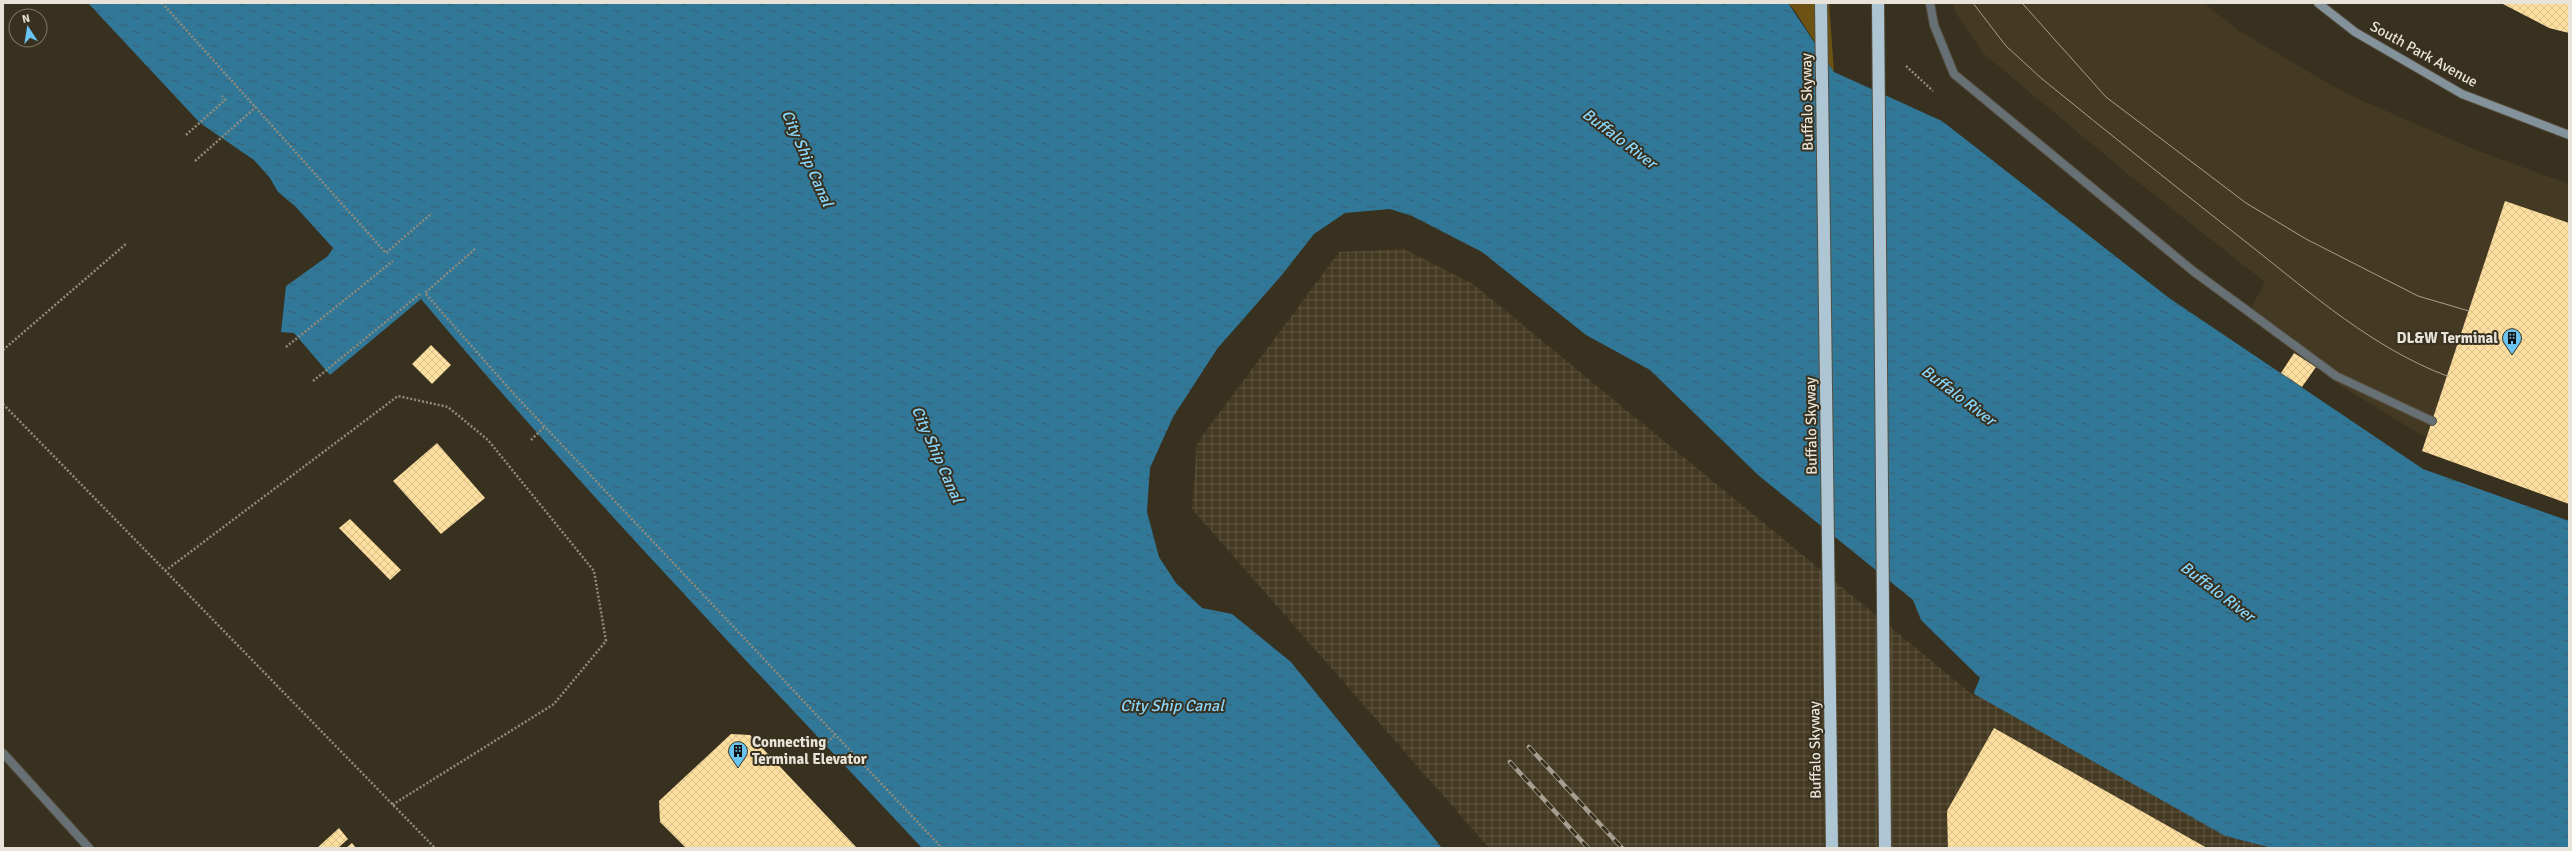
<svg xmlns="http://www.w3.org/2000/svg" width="2572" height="851" viewBox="0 0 2572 851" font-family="Signika,sans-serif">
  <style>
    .built { fill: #443922 }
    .industrial { fill: url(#industrial-grid) }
    .green { fill: #6c5314 }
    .water { fill: url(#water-ripples) }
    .pier { fill: #39311f }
    .building { fill: url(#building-cross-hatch) }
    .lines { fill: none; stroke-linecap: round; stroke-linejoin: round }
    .lane-casing { stroke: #554d3d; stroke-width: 10 }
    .street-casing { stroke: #554d3d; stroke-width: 10 }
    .secondary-casing { stroke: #554d3d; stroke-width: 10 }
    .highway-casing { stroke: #554d3d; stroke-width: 14 }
    .path { stroke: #918b7c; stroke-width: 2.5; stroke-dasharray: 2 2; stroke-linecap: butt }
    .lane { stroke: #677075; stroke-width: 8 }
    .street { stroke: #677075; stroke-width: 8 }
    .secondary { stroke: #84939b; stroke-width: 8 }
    .highway { stroke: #aec6d3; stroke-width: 12 }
    .tram { stroke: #a59f91; stroke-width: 1 }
    .rail-casing { stroke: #a59f91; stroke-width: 4.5 }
    .rail { stroke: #39311f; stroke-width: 3; stroke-dasharray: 9; stroke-linecap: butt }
    .highway-bridge-casing { stroke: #554d3d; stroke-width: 14; stroke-linecap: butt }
    .highway-bridge { stroke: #aec6d3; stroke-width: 12 }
    .labels { text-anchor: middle; stroke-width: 4; stroke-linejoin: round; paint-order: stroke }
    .street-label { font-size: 15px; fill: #e8e3d8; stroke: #39311f }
    .poi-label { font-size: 15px; font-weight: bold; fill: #e8e3d8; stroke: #39311f; text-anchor: end }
    .water-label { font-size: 16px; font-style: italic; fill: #89d6fc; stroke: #39311f }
  </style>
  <defs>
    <pattern id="industrial-grid" width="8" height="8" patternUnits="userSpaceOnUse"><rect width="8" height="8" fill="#443922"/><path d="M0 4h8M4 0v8" fill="none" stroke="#5f5641"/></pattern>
    <pattern id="water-ripples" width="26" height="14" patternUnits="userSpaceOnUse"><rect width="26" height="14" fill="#307798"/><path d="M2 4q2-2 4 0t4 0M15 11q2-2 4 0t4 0" fill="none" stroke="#3a6071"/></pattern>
    <pattern id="building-cross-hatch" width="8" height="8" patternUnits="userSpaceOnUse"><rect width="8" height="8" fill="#fcde9f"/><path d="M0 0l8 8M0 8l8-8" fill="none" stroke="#d8bf8c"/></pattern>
  </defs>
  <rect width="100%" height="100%" fill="#39311f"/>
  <path class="built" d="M 1953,3 L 2204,3 L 2239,31 L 2347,94 L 2476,150 L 2569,184 L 2569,223 L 2462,334 L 2426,438 L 2338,384 L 2336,376 L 2249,312 L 2265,282 L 2129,175 L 1984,54 L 1955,12 Z"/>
  <path class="industrial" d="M 1404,247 L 1474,282 L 2225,836 L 2272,848 L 1487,848 L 1190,510 L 1195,442 L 1338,250 Z"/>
  <path class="green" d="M 1788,3 L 1829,3 L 1834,72 L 1795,11 Z"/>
  <path class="water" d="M 88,3 L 1788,3 L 1834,72 L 1942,121 L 2169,298 L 2423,469 L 2569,521 L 2569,848 L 2272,848 L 2225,836 L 1976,695 L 1474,282 L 1404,247 L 1337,250 L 1195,442 L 1190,510 L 1487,848 L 922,848 C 753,667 581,489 421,299 L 330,375 L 294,333 L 281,332 L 286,286 L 328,256 L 333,248 L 295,206 L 278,192 L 270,178 L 254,160 L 200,123 Z"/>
  <path class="pier" d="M 1390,209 L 1412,216 L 1482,252 L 1586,335 L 1650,370 L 1758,475 L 1913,600 L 1921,620 L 1980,678 L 1973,695 L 1473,284 L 1404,249 L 1339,252 L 1197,443 L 1192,509 L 1489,848 L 1442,848 L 1291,662 L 1232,614 L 1202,608 L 1176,583 L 1159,557 L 1147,512 L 1150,468 L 1173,417 L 1217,349 L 1281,276 L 1314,234 L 1345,213 Z"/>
  <path class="building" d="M 2501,3 L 2569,3 L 2569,33 L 2549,28 Z
    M 2505,201 L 2569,223 L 2569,504 L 2422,451 Z
    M 431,345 L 451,365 L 432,384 L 412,364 Z
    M 2294,353 L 2316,367 L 2302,387 L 2281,373 Z
    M 437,443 L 485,498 L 441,534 L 393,481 Z
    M 350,519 L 401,570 L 390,580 L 339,528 Z
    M 1994,728 L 2207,848 L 1948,848 L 1947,811 Z
    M 731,734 L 750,735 L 857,848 L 686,848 L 660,822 L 659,801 Z
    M 339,828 L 348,839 L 338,848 L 317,848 Z
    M 352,843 L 356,848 L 346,848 Z"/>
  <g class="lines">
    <g class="lane-casing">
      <path id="lane" d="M 1930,3 L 1934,25 L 1954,74 L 2193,271 L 2249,312 L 2336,376 L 2432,421"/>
    </g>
    <g class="street-casing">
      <path id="street" d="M 3,753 L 89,848"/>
    </g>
    <g class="secondary-casing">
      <path id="secondary" d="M 2318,3 L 2355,32 L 2462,94 L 2569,135"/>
    </g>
    <g class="highway-casing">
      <path id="highway" d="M 1821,3 L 1832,848"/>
    </g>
    <path class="path" d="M 162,3 L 386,253 L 432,213
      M 1906,66 L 1933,91
      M 186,135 L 225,100 L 222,96
      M 195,161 L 256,107
      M 475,249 L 425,293 L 513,393 L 942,848
      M 286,347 L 393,261
      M 3,350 L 127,243
      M 313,381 L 420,294
      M 3,404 L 435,848
      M 531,440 L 545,426
      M 165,571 L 398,396 L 448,407 L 488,440 L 594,571 L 606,641 L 554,704 L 392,805
      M 824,745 L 834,736"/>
    <use href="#lane" class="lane"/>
    <use href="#street" class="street"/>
    <use href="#secondary" class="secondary"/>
    <use href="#highway" class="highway"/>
    <path class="tram" d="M 1973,3 L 2006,46 L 2041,78 C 2111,135 2181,191 2251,246 C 2313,295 2373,348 2447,376
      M 2022,3 L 2106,97 L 2246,203 L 2306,239 L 2418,296 L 2469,311"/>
    <g class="rail-casing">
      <path id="rail" d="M 1529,747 L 1622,848
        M 1510,762 L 1588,848"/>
    </g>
    <use href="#rail" class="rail"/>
    <g class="highway-bridge-casing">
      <path id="highway-bridge" d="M 1878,3 L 1885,848"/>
    </g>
    <use href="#highway-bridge" class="highway-bridge"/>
  </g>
  <defs>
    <g id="building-pin" transform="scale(1)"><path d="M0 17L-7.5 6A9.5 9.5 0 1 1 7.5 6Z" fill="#68c4f0" stroke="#39311f"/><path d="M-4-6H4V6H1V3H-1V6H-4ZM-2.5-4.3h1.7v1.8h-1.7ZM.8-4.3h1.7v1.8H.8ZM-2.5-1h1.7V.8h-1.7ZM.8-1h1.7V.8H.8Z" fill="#111"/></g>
  </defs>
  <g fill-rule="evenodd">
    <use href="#building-pin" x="2512" y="338"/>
    <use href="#building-pin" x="738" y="751"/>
  </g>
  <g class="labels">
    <g class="street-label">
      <text transform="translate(2424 54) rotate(29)" y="5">South Park Avenue</text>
      <text transform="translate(1807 102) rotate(-91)" y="5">Buffalo Skyway</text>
      <text transform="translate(1811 426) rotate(-91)" y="5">Buffalo Skyway</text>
      <text transform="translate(1815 750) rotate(-91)" y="5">Buffalo Skyway</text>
    </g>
    <g class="poi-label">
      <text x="2498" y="343">DL&amp;W Terminal</text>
      <text x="752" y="747" text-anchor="start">Connecting<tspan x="752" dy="17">Terminal Elevator</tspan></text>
    </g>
    <g class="water-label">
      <text transform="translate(1620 138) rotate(37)" y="6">Buffalo River</text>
      <text transform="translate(808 158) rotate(66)" y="6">City Ship Canal</text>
      <text transform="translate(1959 395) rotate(37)" y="6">Buffalo River</text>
      <text transform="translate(938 454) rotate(66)" y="6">City Ship Canal</text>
      <text transform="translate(2218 591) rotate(37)" y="6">Buffalo River</text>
      <text x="1172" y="711">City Ship Canal</text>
    </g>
  </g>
  <rect width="2572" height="851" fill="none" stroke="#e8e3d8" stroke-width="8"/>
  <g transform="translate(28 28) rotate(348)"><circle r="19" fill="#39311f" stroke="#7f7869"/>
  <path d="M0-3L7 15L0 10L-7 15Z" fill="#68c4f0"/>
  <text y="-6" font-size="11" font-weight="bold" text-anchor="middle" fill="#e8e3d8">N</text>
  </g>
</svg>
